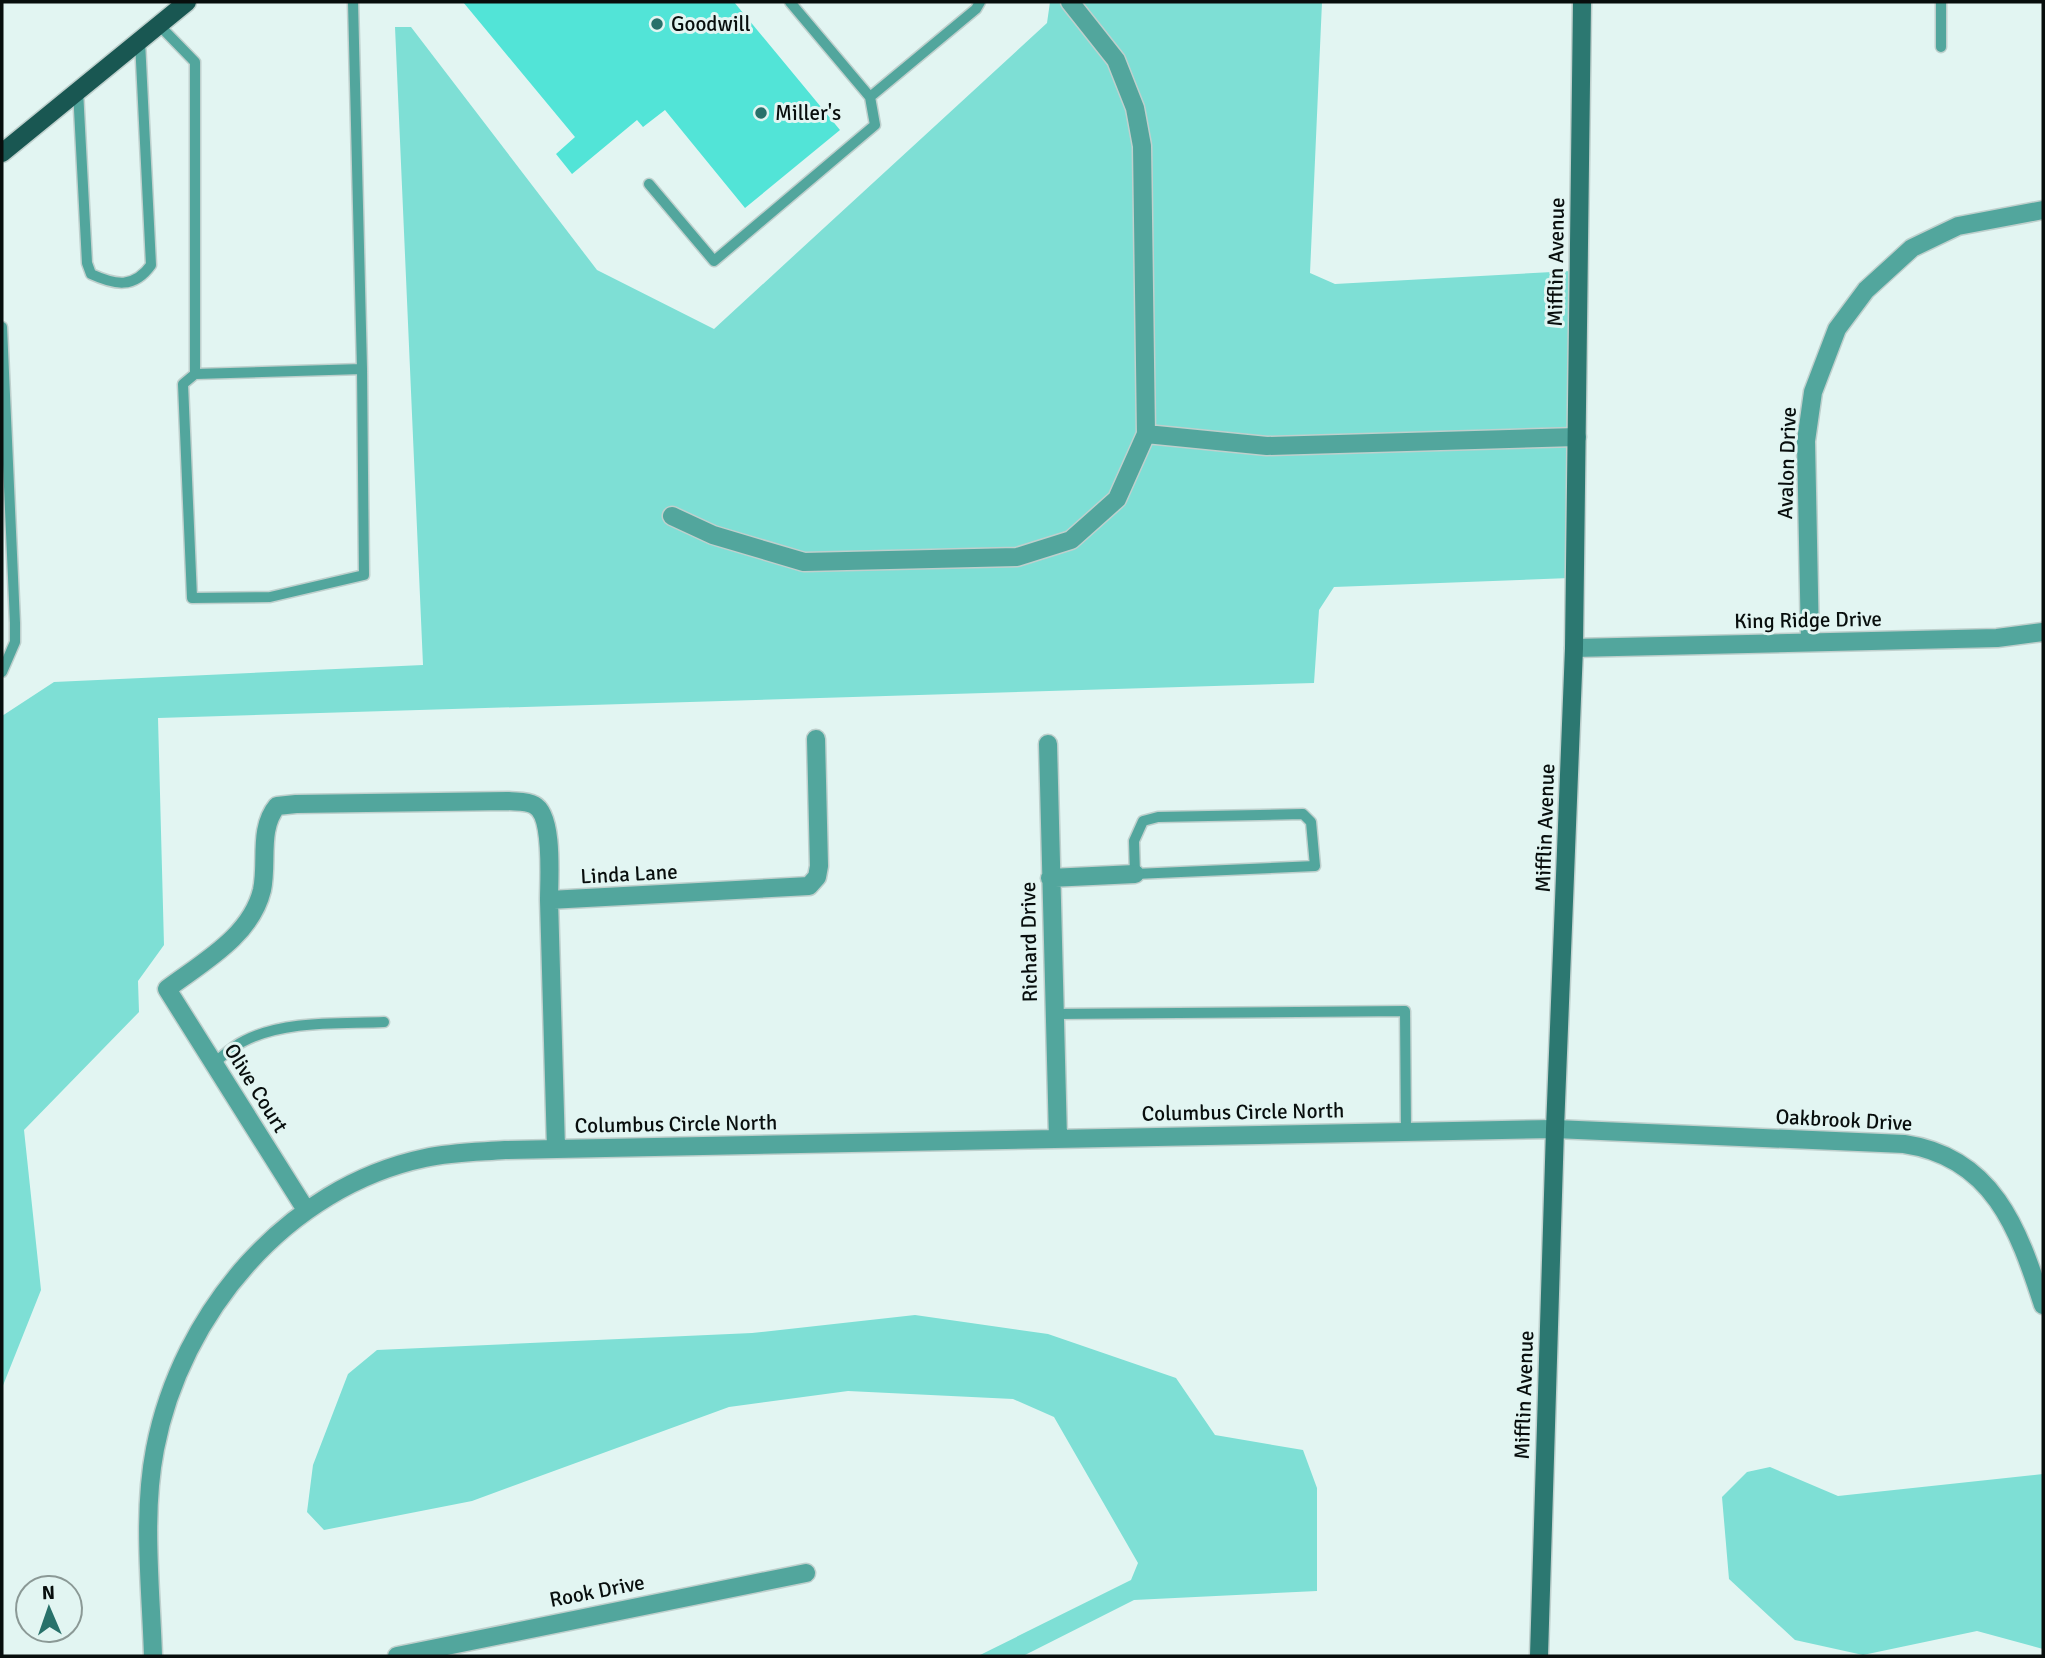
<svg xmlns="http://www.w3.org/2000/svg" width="2045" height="1658" viewBox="0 0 2045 1658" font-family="Signika,sans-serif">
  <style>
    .green { fill: #7edfd5 }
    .building { fill: #52e4d7 }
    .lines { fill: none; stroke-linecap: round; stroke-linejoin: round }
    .lane-casing { stroke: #bfd0cd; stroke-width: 13 }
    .street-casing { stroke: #bfd0cd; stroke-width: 21 }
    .secondary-casing { stroke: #bfd0cd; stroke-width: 21 }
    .primary-casing { stroke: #bfd0cd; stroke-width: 21 }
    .lane { stroke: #52a69d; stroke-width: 10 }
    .street { stroke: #52a69d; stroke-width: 18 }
    .secondary { stroke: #2c7871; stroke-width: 18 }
    .primary { stroke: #195752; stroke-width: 18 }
    .poi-dot { fill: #28716a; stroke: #e2f5f2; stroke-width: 2.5 }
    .labels { text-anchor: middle; stroke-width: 6; stroke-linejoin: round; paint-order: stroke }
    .poi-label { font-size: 21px; fill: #080e0d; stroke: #e2f5f2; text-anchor: start }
    .street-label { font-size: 21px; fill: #080e0d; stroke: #e2f5f2 }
  </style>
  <rect width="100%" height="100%" fill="#e2f5f2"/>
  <path class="green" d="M 1050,2 L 1322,2 L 1310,273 L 1335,284 L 1571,271 L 1570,578 L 1334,587 L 1319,610 L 1314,683 L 158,718 L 164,945 L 138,981 L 139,1012 L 24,1130 L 41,1290 L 2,1388 L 2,716 L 54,682 L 423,665 L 395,27 L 411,27 L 597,270 L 714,329 L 1047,23 Z
    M 915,1315 L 1048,1334 L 1176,1378 L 1215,1435 L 1303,1450 L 1317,1488 L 1317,1591 L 1134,1600 L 1023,1656 L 978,1656 L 1131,1580 L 1138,1563 L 1054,1417 L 1013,1399 L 848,1391 L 729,1407 L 472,1501 L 324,1530 L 307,1512 L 313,1465 L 348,1374 L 377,1350 L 752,1333 Z
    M 1770,1467 L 1838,1496 L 2043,1474 L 2043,1649 L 1977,1631 L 1863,1655 L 1795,1640 L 1729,1579 L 1722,1497 L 1747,1472 Z"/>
  <path class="building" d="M 463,2 L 734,2 L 840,130 L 745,208 L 665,110 L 643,127 L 637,120 L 572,174 L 556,154 L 575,137 Z"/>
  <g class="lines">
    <g class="lane-casing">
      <path id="lane" d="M 790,2 L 870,97 L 976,9 L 980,2
        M 159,25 L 195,62 L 195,374 L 362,369 L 353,2
        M 1941,47 L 1941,2
        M 78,90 L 87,263 L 91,274 C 115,285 134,289 151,265 L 140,41
        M 649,184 L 714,261 L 875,125 L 870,97
        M 2,327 L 15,623 L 15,642 L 2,672
        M 195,374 L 183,384 L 192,598 L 270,597 L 364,575 L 362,369
        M 1303,814 L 1311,822 L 1315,866 L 1135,874 L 1134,841 L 1143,821 L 1158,817 Z
        M 1054,1014 L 1405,1011 L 1406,1132
        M 214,1063 C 223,1056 233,1046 244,1041 C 285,1020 339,1024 384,1022"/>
    </g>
    <g class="street-casing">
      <path id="street" d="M 1070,2 L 1116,60 L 1135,108 L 1142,146 L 1146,434
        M 672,516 L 713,535 L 804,562 L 1017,557 L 1071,540 L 1117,499 L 1146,434 L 1267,446 L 1577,437
        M 1810,642 L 1806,441 L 1813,392 L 1837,329 L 1866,290 L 1912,248 L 1958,226 L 2043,210
        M 1574,648 L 1997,638 L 2043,632
        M 1048,744 L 1058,1139
        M 1050,878 L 1135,874
        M 556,1149 L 549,900 L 809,886 L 817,877 L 819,866 L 816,739
        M 306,1210 L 167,989 C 203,962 251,936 262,890 C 268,862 258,829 277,806 L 296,804 L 508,801 C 516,802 527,801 534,805 C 554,815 549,879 549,900
        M 153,1656 C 151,1589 142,1516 155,1449 C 181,1313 287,1187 425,1158 C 452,1152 478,1152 505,1150 L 1555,1129 L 1904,1144 C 1993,1157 2018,1228 2043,1305
        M 397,1656 L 806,1573"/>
    </g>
    <g class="secondary-casing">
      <path id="secondary" d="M 1539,1656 L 1555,1129 L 1574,648 L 1582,2"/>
    </g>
    <g class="primary-casing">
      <path id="primary" d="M 2,153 L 187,2"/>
    </g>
    <use href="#lane" class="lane"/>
    <use href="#street" class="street"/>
    <use href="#secondary" class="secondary"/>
    <use href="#primary" class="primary"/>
  </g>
  <g class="poi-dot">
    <circle cx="657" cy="24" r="7"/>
    <circle cx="761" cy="113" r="7"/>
  </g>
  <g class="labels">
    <g class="poi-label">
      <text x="671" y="31">Goodwill</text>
      <text x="775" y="120">Miller's</text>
    </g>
    <g class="street-label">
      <text transform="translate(1556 262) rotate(-89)" y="7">Mifflin Avenue</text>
      <text transform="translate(1787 463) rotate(-88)" y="7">Avalon Drive</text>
      <text transform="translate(1808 620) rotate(-1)" y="7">King Ridge Drive</text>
      <text transform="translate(1545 828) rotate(-88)" y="7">Mifflin Avenue</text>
      <text transform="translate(629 874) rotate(-3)" y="7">Linda Lane</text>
      <text transform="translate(1029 942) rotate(-91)" y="7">Richard Drive</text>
      <text transform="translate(256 1088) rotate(58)" y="7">Olive Court</text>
      <text transform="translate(1243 1112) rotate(-1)" y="7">Columbus Circle North</text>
      <text transform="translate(1844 1120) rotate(3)" y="7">Oakbrook Drive</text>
      <text transform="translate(676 1124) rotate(-1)" y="7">Columbus Circle North</text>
      <text transform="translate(1524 1395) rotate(-88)" y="7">Mifflin Avenue</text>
      <text transform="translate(597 1591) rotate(-11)" y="7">Rook Drive</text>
    </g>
  </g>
  <rect width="2045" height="1658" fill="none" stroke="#080e0d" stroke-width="7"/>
  <g transform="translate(49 1609) rotate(358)"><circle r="33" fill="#e2f5f2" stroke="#8b9996" stroke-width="2"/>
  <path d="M0-5L12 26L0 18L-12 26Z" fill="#28716a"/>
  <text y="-10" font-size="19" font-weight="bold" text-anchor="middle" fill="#080e0d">N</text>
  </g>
</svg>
